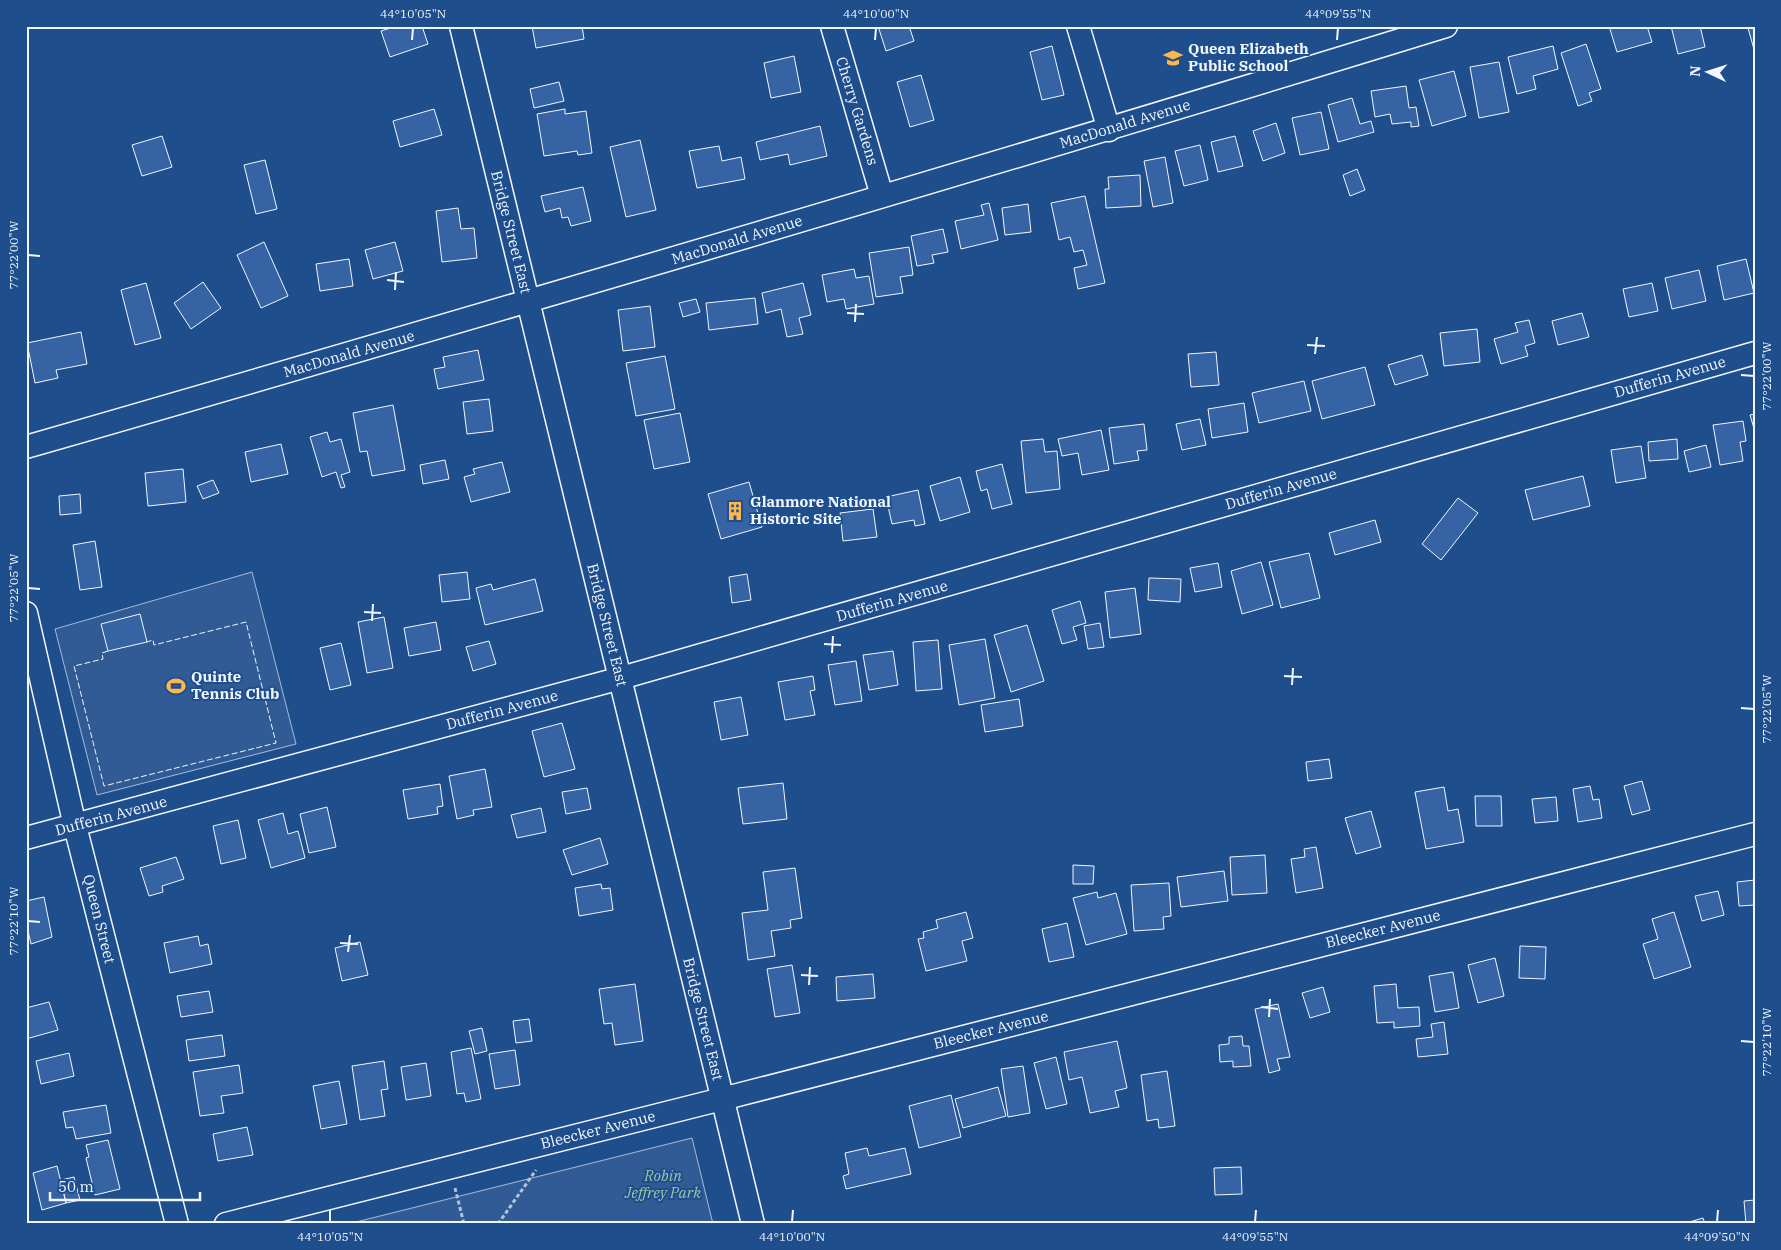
<svg xmlns="http://www.w3.org/2000/svg" width="1781" height="1250" viewBox="0 0 1781 1250" font-family="'IBM Plex Serif',serif">
  <style>
    .green { fill: #305b95; stroke: #a8bbd7 }
    .building { fill: #3563a3; stroke: #f2f6ff }
    .lines { fill: none; stroke-linecap: round; stroke-linejoin: round }
    .minor-casing { stroke: #f2f6ff; stroke-width: 25 }
    .path { stroke: #b3c4dc; stroke-width: 3; stroke-dasharray: 4 2.5; stroke-linecap: butt }
    .minor { stroke: #1f4e8c; stroke-width: 22 }
    .fence { stroke: #f2f6ff; stroke-width: 1; stroke-dasharray: 6 2.5; stroke-linecap: butt }
    .ticks { fill: none; stroke: #f2f6ff; stroke-width: 2 }
    .labels { text-anchor: middle; stroke-width: 4; stroke-linejoin: round; paint-order: stroke }
    .poi-label { font-size: 15px; font-weight: bold; fill: #f2f6ff; stroke: #1f4e8c; text-anchor: start }
    .street-label { font-size: 15px; fill: #f2f6ff; stroke: #1f4e8c }
    .park-label { font-size: 15px; font-style: italic; fill: #97c8a6; stroke: #1f4e8c }
    .neatline { fill: none; stroke: #f2f6ff; stroke-width: 2 }
    .ticks-label { font-size: 12px; text-anchor: middle; fill: #f2f6ff }
  </style>
  <rect width="100%" height="100%" fill="#1f4e8c"/>
  <path class="green" d="M 252,572 L 296,744 L 97,795 L 55,629 Z
    M 692,1138 L 713,1224 L 348,1224 Z"/>
  <path class="building" d="M 397,26 L 422,26 L 428,44 L 390,57 L 381,31 Z
    M 532,26 L 582,26 L 584,39 L 536,48 Z
    M 878,26 L 909,26 L 914,41 L 886,51 Z
    M 1609,26 L 1647,26 L 1652,42 L 1617,52 Z
    M 1671,26 L 1700,26 L 1705,47 L 1678,54 Z
    M 1755,26 L 1755,53 L 1748,28 Z
    M 1586,44 L 1601,89 L 1589,93 L 1592,101 L 1578,106 L 1561,53 Z
    M 1052,46 L 1064,95 L 1042,100 L 1030,52 Z
    M 1553,46 L 1558,69 L 1533,76 L 1536,89 L 1517,94 L 1508,57 Z
    M 794,56 L 801,92 L 771,98 L 764,63 Z
    M 1499,62 L 1509,112 L 1479,118 L 1470,67 Z
    M 1454,71 L 1466,116 L 1432,126 L 1419,80 Z
    M 921,75 L 934,120 L 910,127 L 897,82 Z
    M 559,82 L 564,101 L 534,108 L 530,89 Z
    M 1406,86 L 1409,108 L 1416,107 L 1419,126 L 1411,127 L 1411,122 L 1392,124 L 1390,114 L 1375,117 L 1371,91 Z
    M 1352,98 L 1360,124 L 1371,121 L 1374,132 L 1338,142 L 1328,105 Z
    M 434,109 L 442,135 L 400,147 L 393,121 Z
    M 565,109 L 565,114 L 586,111 L 592,153 L 578,155 L 577,151 L 544,156 L 537,114 Z
    M 1321,112 L 1329,149 L 1300,155 L 1292,118 Z
    M 1276,123 L 1285,153 L 1263,161 L 1253,131 Z
    M 820,126 L 827,156 L 790,165 L 788,154 L 760,160 L 756,142 Z
    M 162,136 L 172,167 L 142,176 L 132,145 Z
    M 1235,136 L 1243,166 L 1218,172 L 1211,142 Z
    M 640,140 L 656,210 L 626,217 L 610,147 Z
    M 1200,145 L 1208,180 L 1184,186 L 1175,151 Z
    M 719,146 L 722,161 L 741,157 L 745,179 L 697,188 L 689,151 Z
    M 1165,157 L 1173,203 L 1153,207 L 1144,161 Z
    M 265,160 L 277,209 L 256,214 L 244,165 Z
    M 1357,169 L 1365,190 L 1350,196 L 1343,175 Z
    M 1140,175 L 1141,206 L 1106,208 L 1105,189 L 1109,189 L 1108,177 Z
    M 583,187 L 591,221 L 571,226 L 568,217 L 562,218 L 560,208 L 545,212 L 541,196 Z
    M 1085,196 L 1105,283 L 1078,289 L 1074,268 L 1087,265 L 1083,250 L 1074,252 L 1070,237 L 1059,240 L 1051,203 Z
    M 989,203 L 998,240 L 961,249 L 955,221 L 984,215 L 981,205 Z
    M 1028,204 L 1031,232 L 1005,235 L 1002,208 Z
    M 458,208 L 461,229 L 474,228 L 477,258 L 442,262 L 436,211 Z
    M 943,229 L 948,252 L 932,255 L 934,263 L 917,266 L 911,236 Z
    M 264,242 L 288,296 L 261,308 L 237,255 Z
    M 395,242 L 403,271 L 373,279 L 365,250 Z
    M 909,247 L 913,275 L 900,277 L 903,293 L 876,297 L 869,253 Z
    M 349,259 L 353,286 L 320,291 L 316,264 Z
    M 1746,259 L 1754,293 L 1724,300 L 1717,266 Z
    M 854,269 L 856,278 L 869,276 L 874,304 L 846,309 L 844,299 L 827,302 L 822,275 Z
    M 1699,270 L 1706,301 L 1672,309 L 1665,278 Z
    M 203,282 L 221,308 L 191,329 L 174,303 Z
    M 146,283 L 161,338 L 135,345 L 121,290 Z
    M 803,283 L 811,315 L 799,318 L 803,334 L 787,337 L 781,309 L 766,313 L 762,293 Z
    M 1652,283 L 1658,311 L 1629,317 L 1623,289 Z
    M 755,298 L 758,324 L 709,330 L 706,303 Z
    M 696,299 L 700,312 L 683,317 L 679,303 Z
    M 650,306 L 655,347 L 623,351 L 618,310 Z
    M 1582,313 L 1589,337 L 1558,345 L 1552,321 Z
    M 1529,320 L 1535,343 L 1525,346 L 1528,356 L 1501,364 L 1494,339 L 1518,332 L 1515,323 Z
    M 1477,329 L 1480,362 L 1444,366 L 1440,333 Z
    M 81,332 L 87,364 L 56,370 L 58,378 L 35,383 L 27,343 Z
    M 478,350 L 484,380 L 438,389 L 434,369 L 445,367 L 443,357 Z
    M 1216,352 L 1219,385 L 1191,387 L 1188,354 Z
    M 1422,355 L 1428,375 L 1395,385 L 1388,365 Z
    M 665,356 L 675,409 L 636,416 L 626,363 Z
    M 1365,367 L 1375,405 L 1322,419 L 1312,381 Z
    M 1304,381 L 1311,411 L 1259,423 L 1252,393 Z
    M 489,399 L 493,431 L 467,434 L 463,402 Z
    M 1244,403 L 1248,432 L 1212,438 L 1208,409 Z
    M 393,405 L 405,470 L 372,476 L 367,451 L 360,452 L 353,413 Z
    M 680,413 L 690,462 L 654,469 L 644,420 Z
    M 1755,414 L 1755,432 L 1750,415 Z
    M 1200,419 L 1206,445 L 1182,450 L 1176,424 Z
    M 1743,421 L 1746,441 L 1740,442 L 1743,461 L 1720,465 L 1713,425 Z
    M 1144,424 L 1147,450 L 1137,451 L 1139,460 L 1114,464 L 1109,428 Z
    M 1101,430 L 1109,470 L 1082,475 L 1078,453 L 1062,456 L 1058,439 Z
    M 327,432 L 330,442 L 341,439 L 350,472 L 341,475 L 345,487 L 341,488 L 336,472 L 322,477 L 310,437 Z
    M 1043,439 L 1045,452 L 1057,451 L 1060,489 L 1026,493 L 1021,441 Z
    M 1677,439 L 1678,459 L 1649,461 L 1648,442 Z
    M 281,444 L 288,474 L 251,482 L 245,452 Z
    M 1706,445 L 1711,467 L 1689,472 L 1684,451 Z
    M 1641,446 L 1646,478 L 1616,483 L 1611,450 Z
    M 445,460 L 449,479 L 423,484 L 420,465 Z
    M 502,462 L 510,492 L 471,502 L 464,477 L 475,474 L 473,469 Z
    M 1002,464 L 1012,504 L 992,509 L 987,489 L 981,491 L 976,471 Z
    M 183,469 L 186,502 L 148,506 L 145,473 Z
    M 1583,476 L 1590,506 L 1533,520 L 1525,490 Z
    M 960,477 L 970,512 L 940,521 L 930,486 Z
    M 213,480 L 219,493 L 203,499 L 197,486 Z
    M 749,482 L 762,527 L 721,539 L 708,494 Z
    M 918,490 L 925,524 L 915,526 L 914,520 L 892,524 L 886,497 Z
    M 80,494 L 81,513 L 60,515 L 59,496 Z
    M 1458,498 L 1478,513 L 1441,560 L 1422,544 Z
    M 873,509 L 877,537 L 843,541 L 840,513 Z
    M 1375,520 L 1381,542 L 1335,555 L 1329,533 Z
    M 95,541 L 102,587 L 80,590 L 73,545 Z
    M 1309,553 L 1320,598 L 1281,608 L 1269,562 Z
    M 1261,562 L 1273,605 L 1242,614 L 1231,571 Z
    M 1218,563 L 1222,587 L 1195,592 L 1190,568 Z
    M 467,572 L 470,599 L 442,602 L 439,575 Z
    M 747,574 L 751,600 L 732,603 L 729,577 Z
    M 1149,578 L 1181,579 L 1180,602 L 1148,600 Z
    M 535,579 L 543,611 L 485,625 L 476,588 L 491,584 L 493,590 Z
    M 1135,588 L 1141,634 L 1110,638 L 1105,592 Z
    M 1080,601 L 1086,623 L 1073,627 L 1077,640 L 1062,644 L 1052,610 Z
    M 140,614 L 147,642 L 108,651 L 101,624 Z
    M 384,617 L 393,668 L 367,673 L 358,622 Z
    M 436,622 L 441,650 L 409,656 L 404,628 Z
    M 1100,623 L 1104,647 L 1088,649 L 1084,626 Z
    M 1027,625 L 1044,681 L 1011,692 L 994,635 Z
    M 985,639 L 995,698 L 959,705 L 949,645 Z
    M 938,640 L 942,689 L 916,691 L 913,642 Z
    M 489,641 L 496,664 L 473,671 L 466,647 Z
    M 341,643 L 351,685 L 330,690 L 320,648 Z
    M 893,651 L 898,685 L 869,690 L 863,655 Z
    M 856,661 L 862,701 L 835,705 L 828,665 Z
    M 813,676 L 815,690 L 810,691 L 815,715 L 785,720 L 778,682 Z
    M 741,697 L 748,735 L 721,740 L 714,702 Z
    M 1019,699 L 1023,726 L 985,732 L 981,705 Z
    M 562,723 L 575,769 L 544,777 L 532,731 Z
    M 1329,759 L 1332,778 L 1308,781 L 1306,762 Z
    M 485,769 L 492,807 L 473,810 L 474,815 L 457,819 L 449,776 Z
    M 1642,781 L 1650,810 L 1632,815 L 1624,786 Z
    M 783,783 L 787,819 L 743,824 L 738,788 Z
    M 440,784 L 443,806 L 437,807 L 438,814 L 408,819 L 403,790 Z
    M 1590,786 L 1593,800 L 1599,799 L 1602,818 L 1578,822 L 1573,789 Z
    M 1444,787 L 1448,811 L 1458,809 L 1464,842 L 1426,849 L 1415,792 Z
    M 587,788 L 591,809 L 566,814 L 562,792 Z
    M 1475,796 L 1501,796 L 1502,826 L 1476,826 Z
    M 1556,797 L 1558,821 L 1535,823 L 1532,799 Z
    M 327,807 L 336,847 L 309,853 L 300,814 Z
    M 541,808 L 546,832 L 517,838 L 511,815 Z
    M 1371,811 L 1381,847 L 1356,854 L 1345,818 Z
    M 283,813 L 288,834 L 298,831 L 305,858 L 271,868 L 258,820 Z
    M 238,820 L 246,858 L 221,864 L 213,826 Z
    M 600,838 L 608,864 L 572,875 L 563,850 Z
    M 1316,847 L 1323,888 L 1296,893 L 1291,859 L 1305,857 L 1304,849 Z
    M 1265,855 L 1267,893 L 1232,895 L 1230,857 Z
    M 176,857 L 184,879 L 162,886 L 163,892 L 149,896 L 140,868 Z
    M 1073,865 L 1094,866 L 1093,884 L 1073,884 Z
    M 795,868 L 802,918 L 790,920 L 791,928 L 771,931 L 775,956 L 748,960 L 742,913 L 768,910 L 763,872 Z
    M 1224,871 L 1228,901 L 1181,907 L 1177,877 Z
    M 1755,880 L 1755,905 L 1739,906 L 1737,882 Z
    M 1169,883 L 1171,916 L 1163,917 L 1164,929 L 1134,931 L 1131,885 Z
    M 601,884 L 602,889 L 610,888 L 613,910 L 579,916 L 575,888 Z
    M 1718,891 L 1724,915 L 1702,921 L 1695,896 Z
    M 1097,892 L 1098,898 L 1116,893 L 1127,934 L 1086,945 L 1073,898 Z
    M 44,897 L 52,937 L 31,944 L 26,922 L 26,901 Z
    M 966,912 L 973,938 L 962,941 L 967,961 L 926,971 L 918,939 L 924,938 L 923,932 L 938,928 L 936,920 Z
    M 1674,912 L 1691,967 L 1654,979 L 1643,944 L 1658,939 L 1652,919 Z
    M 1067,923 L 1074,957 L 1049,962 L 1042,929 Z
    M 198,936 L 200,946 L 208,944 L 212,964 L 170,973 L 164,943 Z
    M 360,942 L 368,975 L 342,981 L 335,948 Z
    M 1520,946 L 1546,947 L 1545,979 L 1519,978 Z
    M 1495,958 L 1504,996 L 1478,1003 L 1468,965 Z
    M 792,965 L 800,1013 L 775,1017 L 767,969 Z
    M 1453,972 L 1459,1008 L 1435,1012 L 1429,976 Z
    M 873,974 L 875,998 L 837,1001 L 836,977 Z
    M 635,984 L 643,1041 L 615,1045 L 612,1023 L 604,1024 L 599,989 Z
    M 1396,984 L 1398,1008 L 1419,1007 L 1420,1026 L 1394,1028 L 1394,1022 L 1377,1023 L 1374,986 Z
    M 1323,987 L 1330,1012 L 1310,1018 L 1302,993 Z
    M 209,991 L 213,1012 L 181,1017 L 177,996 Z
    M 49,1002 L 58,1030 L 26,1039 L 26,1008 Z
    M 1278,1004 L 1290,1057 L 1277,1059 L 1280,1070 L 1269,1073 L 1255,1009 Z
    M 529,1019 L 532,1041 L 516,1043 L 513,1021 Z
    M 1444,1022 L 1448,1054 L 1418,1057 L 1416,1039 L 1433,1037 L 1431,1024 Z
    M 482,1028 L 487,1051 L 475,1054 L 469,1031 Z
    M 222,1035 L 225,1056 L 189,1061 L 186,1040 Z
    M 1242,1036 L 1243,1046 L 1249,1046 L 1251,1066 L 1233,1067 L 1233,1061 L 1220,1062 L 1219,1045 L 1229,1044 L 1229,1037 Z
    M 1117,1041 L 1127,1088 L 1115,1091 L 1119,1107 L 1090,1113 L 1082,1077 L 1069,1080 L 1064,1052 Z
    M 471,1048 L 481,1099 L 466,1102 L 464,1093 L 457,1094 L 451,1052 Z
    M 515,1050 L 520,1085 L 495,1089 L 489,1054 Z
    M 69,1053 L 74,1076 L 41,1084 L 36,1061 Z
    M 1056,1057 L 1067,1104 L 1046,1109 L 1034,1063 Z
    M 384,1061 L 388,1089 L 381,1090 L 385,1116 L 360,1120 L 352,1066 Z
    M 426,1063 L 431,1096 L 406,1100 L 401,1067 Z
    M 239,1065 L 243,1093 L 221,1096 L 224,1113 L 200,1116 L 193,1072 Z
    M 1023,1066 L 1030,1113 L 1008,1117 L 1001,1069 Z
    M 1167,1071 L 1175,1126 L 1159,1128 L 1158,1119 L 1147,1121 L 1141,1075 Z
    M 339,1081 L 347,1124 L 321,1129 L 313,1086 Z
    M 998,1087 L 1006,1116 L 963,1128 L 955,1099 Z
    M 951,1095 L 961,1137 L 919,1148 L 909,1106 Z
    M 106,1105 L 111,1133 L 76,1139 L 73,1127 L 66,1128 L 63,1112 Z
    M 247,1127 L 253,1155 L 218,1161 L 213,1134 Z
    M 108,1140 L 120,1189 L 95,1195 L 86,1158 L 89,1157 L 86,1145 Z
    M 867,1148 L 869,1156 L 905,1148 L 911,1174 L 846,1189 L 843,1176 L 849,1174 L 845,1153 Z
    M 57,1166 L 66,1203 L 42,1210 L 33,1173 Z
    M 1241,1167 L 1242,1194 L 1215,1195 L 1214,1168 Z
    M 74,1177 L 80,1200 L 66,1203 L 61,1180 Z
    M 1755,1200 L 1755,1224 L 1746,1224 L 1744,1201 Z
    M 1703,1218 L 1705,1224 L 1686,1224 L 1686,1223 Z"/>
  <g class="lines">
    <g class="minor-casing">
      <path id="minor" d="M 461,26 L 753,1224
        M 832,26 L 882,196
        M 1078,26 L 1109,130
        M 26,447 C 501,310 974,171 1446,26
        M 26,613 L 75,826 L 177,1224
        M 26,838 L 621,678 L 1755,353
        M 226,1224 L 722,1099 L 1755,834"/>
    </g>
    <path class="path" d="M 455,1188 L 464,1224
      M 498,1224 L 536,1170"/>
    <use href="#minor" class="minor"/>
    <path class="fence" d="M 108,651 L 102,653 L 103,659 L 74,666 L 104,786 L 276,743 L 246,622 L 154,645 L 153,640 L 147,642"/>
  </g>
  <path class="ticks" d="M 412,40 L 413,28M 875,40 L 876,28M 1337,40 L 1338,28M 28,255 L 40,256M 387,280 L 404,282M 395,290 L 396,272M 847,313 L 864,314M 855,322 L 856,304M 1307,345 L 1325,346M 1315,354 L 1317,337M 1741,375 L 1754,376M 28,588 L 40,589M 364,612 L 381,613M 372,621 L 373,604M 824,644 L 841,645M 832,653 L 833,636M 1284,676 L 1302,677M 1292,685 L 1293,668M 1741,708 L 1754,709M 28,921 L 40,922M 340,943 L 358,944M 348,952 L 350,935M 801,975 L 818,976M 809,985 L 810,967M 1261,1007 L 1278,1009M 1269,1017 L 1270,999M 1741,1041 L 1754,1042M 330,1222 L 330,1210M 792,1222 L 793,1210M 1255,1222 L 1256,1210M 1717,1222 L 1718,1210"/>
  <defs>
    <g id="school-bare" transform="scale(1.5)"><path d="M0-5L7-2L0 1L-7-2ZM-4 1L0 2.5L4 1V4Q0 6-4 4Z" fill="#ffb74d" stroke="#1f4e8c" stroke-width="2.5" paint-order="stroke"/></g>
    <g id="building-bare" transform="scale(1.5)"><path d="M-4-6H4V6H1V3H-1V6H-4ZM-2.5-4.3h1.7v1.8h-1.7ZM.8-4.3h1.7v1.8H.8ZM-2.5-1h1.7V.8h-1.7ZM.8-1h1.7V.8H.8Z" fill="#ffb74d" stroke="#1f4e8c" stroke-width="2.5" paint-order="stroke"/></g>
    <g id="stadium-bare" transform="scale(1.5)"><path d="M0-5a6.5 5 0 1 0 0 10a6.5 5 0 1 0 0-10ZM-3.5-1.8h7v3.6h-7Z" fill="#ffb74d" stroke="#1f4e8c" stroke-width="2.5" paint-order="stroke"/></g>
  </defs>
  <g fill-rule="evenodd">
    <use href="#school-bare" x="1173" y="58"/>
    <use href="#building-bare" x="735" y="511"/>
    <use href="#stadium-bare" x="176" y="686"/>
  </g>
  <g class="labels">
    <g class="poi-label">
      <text x="1188" y="54">Queen Elizabeth<tspan x="1188" dy="17">Public School</tspan></text>
      <text x="750" y="507">Glanmore National<tspan x="750" dy="17">Historic Site</tspan></text>
      <text x="191" y="682">Quinte<tspan x="191" dy="17">Tennis Club</tspan></text>
    </g>
    <g class="street-label">
      <text transform="translate(857 111) rotate(73)" y="5">Cherry Gardens</text>
      <text transform="translate(1125 124) rotate(-17)" y="5">MacDonald Avenue</text>
      <text transform="translate(511 232) rotate(76)" y="5">Bridge Street East</text>
      <text transform="translate(737 240) rotate(-17)" y="5">MacDonald Avenue</text>
      <text transform="translate(349 354) rotate(-16)" y="5">MacDonald Avenue</text>
      <text transform="translate(1670 377) rotate(-16)" y="5">Dufferin Avenue</text>
      <text transform="translate(1281 489) rotate(-16)" y="5">Dufferin Avenue</text>
      <text transform="translate(892 601) rotate(-16)" y="5">Dufferin Avenue</text>
      <text transform="translate(607 625) rotate(76)" y="5">Bridge Street East</text>
      <text transform="translate(502 710) rotate(-15)" y="5">Dufferin Avenue</text>
      <text transform="translate(111 816) rotate(-15)" y="5">Dufferin Avenue</text>
      <text transform="translate(99 919) rotate(76)" y="5">Queen Street</text>
      <text transform="translate(1383 929) rotate(-14)" y="5">Bleecker Avenue</text>
      <text transform="translate(703 1019) rotate(76)" y="5">Bridge Street East</text>
      <text transform="translate(991 1030) rotate(-14)" y="5">Bleecker Avenue</text>
      <text transform="translate(598 1130) rotate(-14)" y="5">Bleecker Avenue</text>
    </g>
    <g class="park-label">
      <text x="663" y="1181">Robin<tspan x="663" dy="17">Jeffrey Park</tspan></text>
    </g>
  </g>
  <rect width="1781" height="1250" fill="none" stroke="#1f4e8c" stroke-width="55"/>
  <g transform="translate(1708 72) rotate(274)" stroke="#1f4e8c" stroke-width="4" paint-order="stroke">
  <path d="M0-4L9 19L0 12L-9 19Z" fill="#f2f6ff"/>
  <text y="-8" font-size="14" font-weight="bold" text-anchor="middle" fill="#f2f6ff">N</text>
  </g>
  <path d="M50 1192v8h150v-8" fill="none" stroke="#f2f6ff" stroke-width="2.5"/>
  <text x="58" y="1192" font-size="15" fill="#f2f6ff" stroke="#1f4e8c" stroke-width="4" paint-order="stroke">50 m</text>
  <rect x="28" y="28" width="1726" height="1194" class="neatline"/>
  <g class="ticks-label">
    <text x="413" y="18">44°10'05"N</text>
    <text x="876" y="18">44°10'00"N</text>
    <text x="1338" y="18">44°09'55"N</text>
    <text transform="translate(14 255) rotate(-90)" y="4">77°22'00"W</text>
    <text transform="translate(1767 376) rotate(-90)" y="4">77°22'00"W</text>
    <text transform="translate(14 588) rotate(-90)" y="4">77°22'05"W</text>
    <text transform="translate(1767 709) rotate(-90)" y="4">77°22'05"W</text>
    <text transform="translate(14 921) rotate(-90)" y="4">77°22'10"W</text>
    <text transform="translate(1767 1042) rotate(-90)" y="4">77°22'10"W</text>
    <text x="330" y="1241">44°10'05"N</text>
    <text x="792" y="1241">44°10'00"N</text>
    <text x="1255" y="1241">44°09'55"N</text>
    <text x="1717" y="1241">44°09'50"N</text>
  </g>
</svg>
